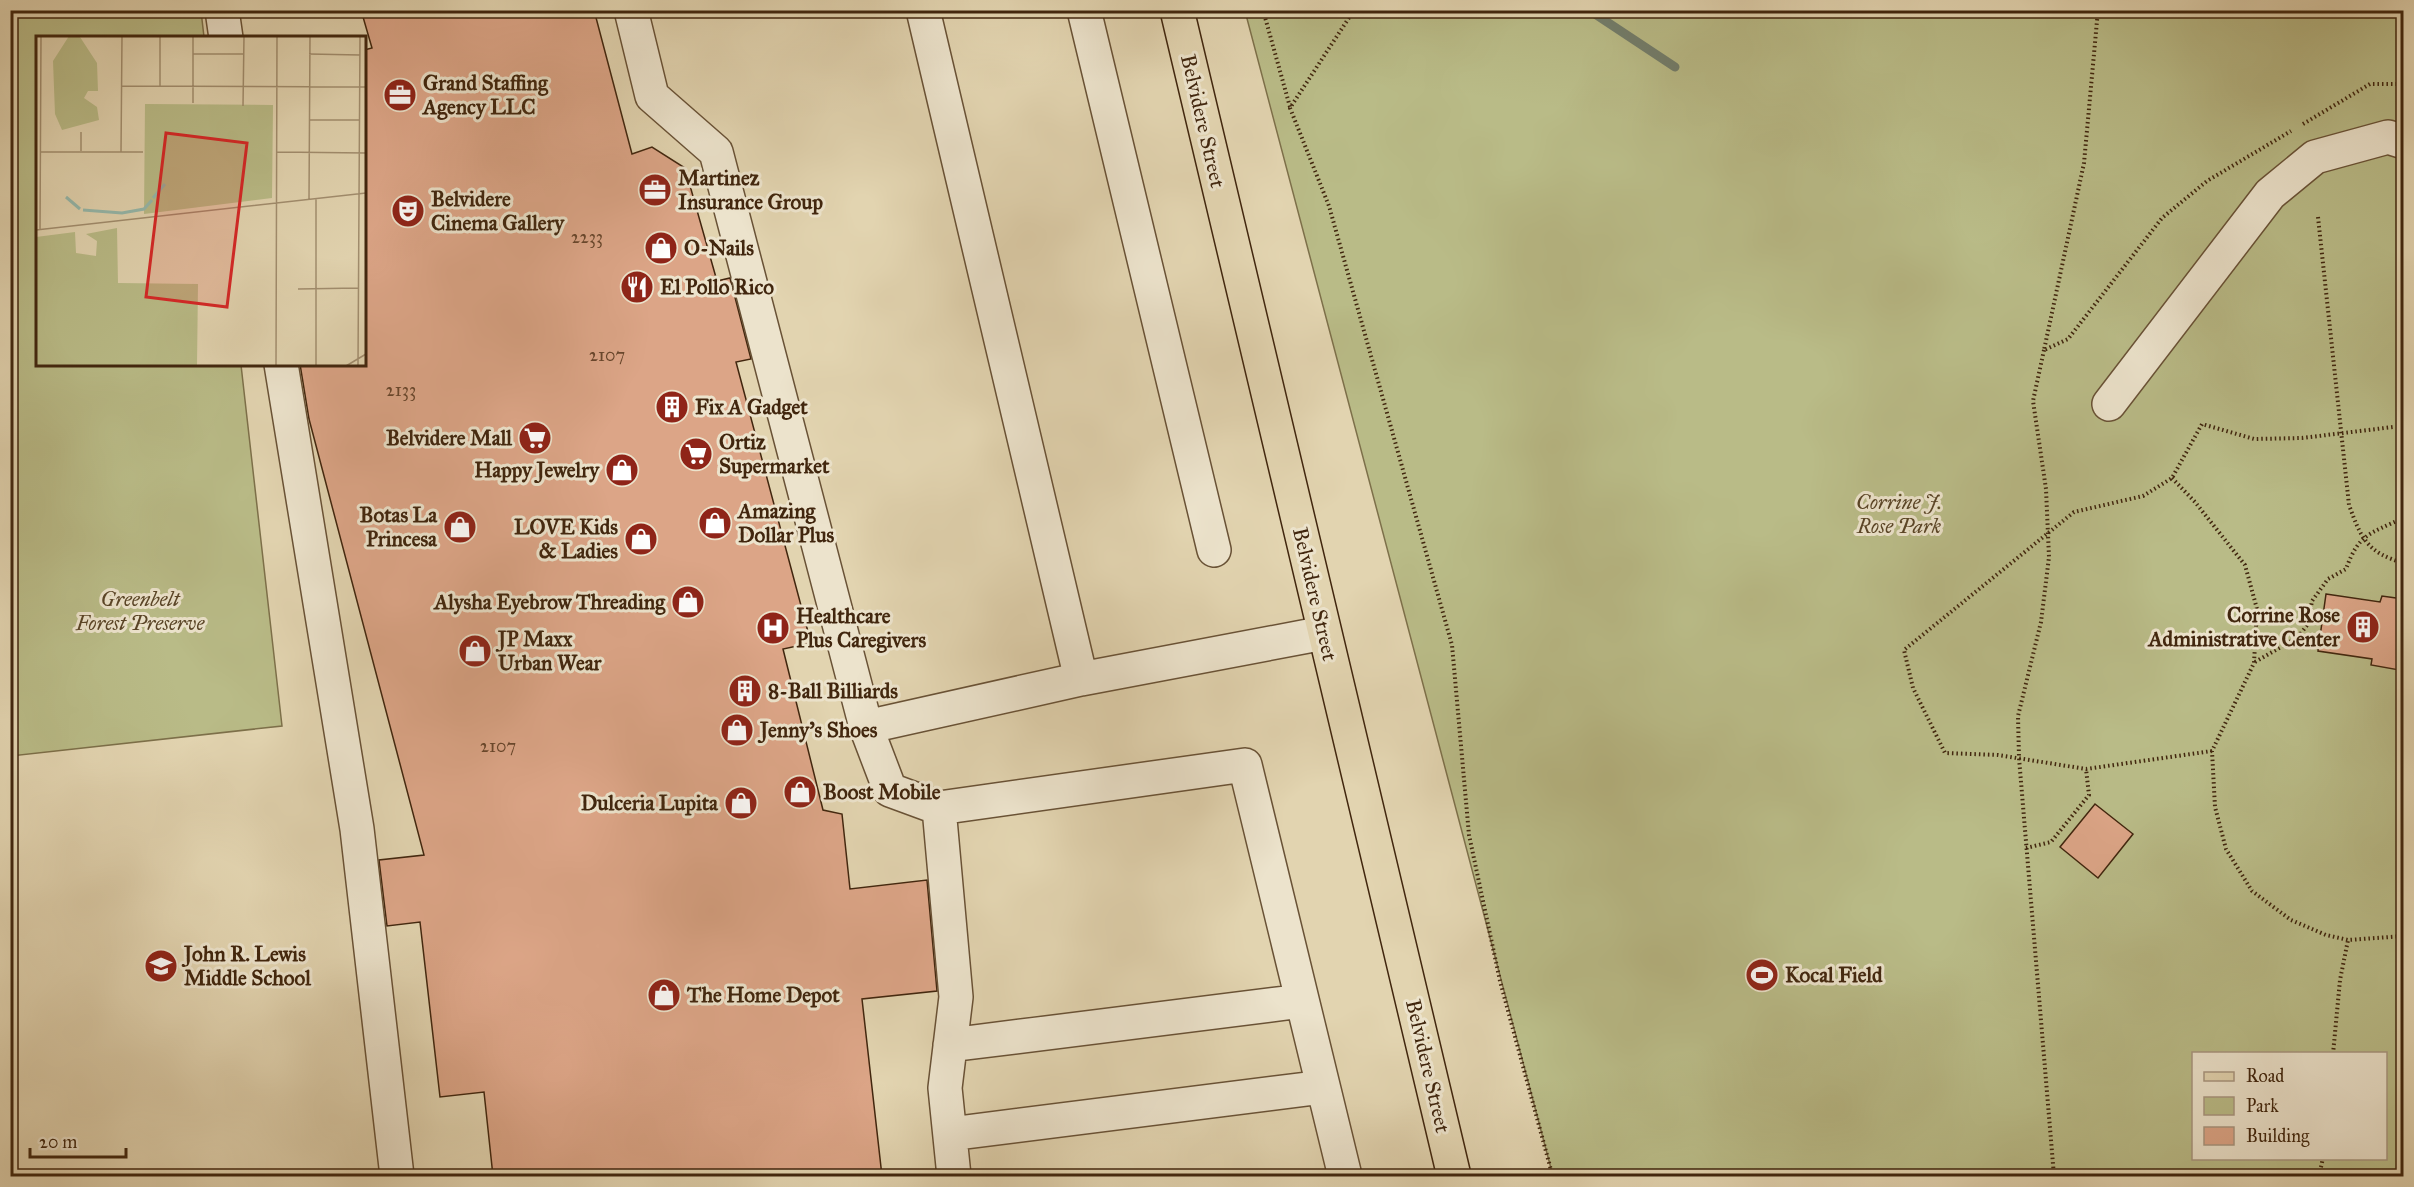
<svg xmlns="http://www.w3.org/2000/svg" width="2414" height="1187" viewBox="0 0 2414 1187" font-family="'IM FELL Great Primer',serif">
  <style>
    .green { fill: #b9bb87; stroke: #7d704a; stroke-width: 1.5; fill-rule: evenodd }
    .lines { fill: none; stroke-linecap: round; stroke-linejoin: round }
    .stream { stroke: #737e6c; stroke-width: 9 }
    .building { fill: #dca587; stroke: #41260e; stroke-width: 1.5 }
    .minor-casing { stroke: #695236; stroke-width: 36 }
    .major-casing { stroke: #41260e; stroke-width: 36 }
    .path { stroke: #41260e; stroke-width: 4; stroke-dasharray: 1.5 3; stroke-linecap: butt }
    .minor { stroke: #ece3cc; stroke-width: 33 }
    .major { stroke: #e2d4b0; stroke-width: 33 }
    .labels { text-anchor: middle; stroke-width: 6; stroke-linejoin: round; paint-order: stroke }
    .number-label { font-size: 18px; fill: #68462c }
    .poi-label { font-size: 21px; font-weight: bold; fill: #41260e; stroke: #ece3cc; text-anchor: start }
    .street-label { font-size: 21px; fill: #41260e; stroke: #ece3cc }
    .park-label { font-size: 21px; font-style: italic; fill: #594426; stroke: #ece3cc }
    .inset-river { fill: none; stroke: #95b8ab; stroke-width: 3 }
    .inset-road { fill: none; stroke: #a28e6f; stroke-width: 1.5 }
    .view { fill: #d62828; fill-opacity: 0.15; stroke: #d62828; stroke-width: 3 }
    .inset-edge { fill: none; stroke: #41260e; stroke-width: 3 }
  </style>
  <rect width="100%" height="100%" fill="#e2d4b0"/>
  <filter id="stains"><feTurbulence type="fractalNoise" baseFrequency=".00333" numOctaves="4"/><feColorMatrix values="0 0 0 0 .2 0 0 0 0 .09 0 0 0 0 .02 0 0 0 .5 -.17"/></filter>
  <radialGradient id="worn" r=".72"><stop offset=".6" stop-color="#630" stop-opacity="0"/><stop offset="1" stop-color="#630" stop-opacity=".3"/></radialGradient>
  <path class="green" d="M 10,11 L 201,11 L 204,37 L 38,38 L 38,364 L 241,365 L 282,726 L 11,756 Z
    M 1245,11 L 2403,11 L 2403,1176 L 1553,1176 ZM 2194,1054 L 2386,1054 L 2386,1158 L 2194,1158 Z"/>
  <g class="lines">
    <path class="stream" d="M 1589,10 L 1675,67"/>
  </g>
  <path class="building" d="M 361,10 L 594,10 L 632,154 L 652,147 L 685,168 L 717,281 L 730,278 L 751,359 L 736,362 L 811,643 L 783,649 L 823,810 L 842,814 L 850,889 L 927,880 L 937,991 L 862,999 L 882,1176 L 493,1176 L 484,1092 L 440,1097 L 420,922 L 387,926 L 379,860 L 424,855 L 309,419 L 300,364 L 364,364 L 364,50 L 372,48 Z
    M 2326,594 L 2380,602 L 2382,596 L 2403,599 L 2403,663 L 2400,663 L 2399,670 L 2371,665 L 2372,659 L 2318,651 Z
    M 2095,804 L 2133,834 L 2098,878 L 2060,847 Z"/>
  <g class="lines">
    <g class="minor-casing">
      <path id="minor" d="M 222,10 L 226,38
        M 631,10 L 652,96 L 716,152 L 866,727 L 890,790 L 939,808 L 956,997 L 945,1088 L 954,1176
        M 923,10 L 1081,679
        M 1084,10 L 1214,550
        M 281,364 L 357,829 L 397,1176
        M 2109,404 L 2270,194 L 2315,157 L 2388,137 L 2404,142
        M 866,727 L 1081,679 L 1324,633
        M 939,808 L 1245,765 L 1345,1176
        M 950,1045 L 1302,1001
        M 950,1134 L 1323,1087"/>
    </g>
    <g class="major-casing">
      <path id="major" d="M 1177,10 L 1454,1176"/>
    </g>
    <path class="path" d="M 1263,10 L 1290,107
      M 1354,10 L 1290,108 L 1329,206 L 1452,645 L 1469,835 L 1500,981 L 1551,1170 L 1557,1176
      M 2098,10 L 2084,163 L 2044,350 L 2068,339 L 2162,218 L 2207,181 L 2291,131
      M 2303,124 L 2370,84 L 2404,84
      M 2318,217 L 2349,505 C 2361,538 2367,553 2404,563
      M 2044,350 L 2033,401 L 2046,489 L 2049,557 L 2041,622 L 2018,716 L 2019,758 L 2054,1176
      M 2172,478 L 2195,502 L 2245,565 L 2257,609 L 2254,663 L 2212,751 L 2215,807 L 2226,849 L 2252,891 L 2291,920 L 2326,935 L 2348,940 L 2404,936
      M 2255,662 L 2298,637 L 2308,624 L 2312,601 L 2328,579 L 2346,569 C 2359,533 2370,534 2403,518
      M 2212,751 L 2086,769 L 1998,755 L 1945,753 L 1913,688 L 1904,650 L 2074,512 L 2143,496 L 2172,478 L 2202,424 L 2254,439 L 2302,438 L 2393,427
      M 2026,848 L 2051,842 L 2089,795 L 2086,769
      M 2333,1054 L 2340,980 L 2348,940
      M 2319,1176 L 2323,1158"/>
    <use href="#minor" class="minor"/>
    <use href="#major" class="major"/>
  </g>
  <defs>
    <g id="office-disc" transform="scale(1.725)"><circle r="9.5" fill="#8f2418" stroke="#ece3cc"/><path d="M-6-3h4V-5.5h4V-3h4V5H-6ZM-1-4.5V-3h2v-1.5ZM-6 0V1H6V0Z" fill="#fff"/></g>
    <g id="theatre-disc" transform="scale(1.725)"><circle r="9.5" fill="#8f2418" stroke="#ece3cc"/><path d="M-5-5.5Q0-4 5-5.5V0Q5 5 0 6Q-5 5-5 0ZM-3.3-2.5H-1v1.5H-3.3ZM1-2.5H3.3v1.5H1ZM-2.8 1Q0 5.5 2.8 1Z" fill="#fff"/></g>
    <g id="shop-disc" transform="scale(1.725)"><circle r="9.5" fill="#8f2418" stroke="#ece3cc"/><path d="M-5-2.5h2.3a2.7 3.5 0 0 1 5.4 0H5L5.5 6h-11ZM-1.5-2.5h3a1.5 2.3 0 0 0-3 0Z" fill="#fff"/></g>
    <g id="restaurant-disc" transform="scale(1.725)"><circle r="9.5" fill="#8f2418" stroke="#ece3cc"/><path d="M-5-6h1v4h1v-4h1v4h1v-4h1v5L-1.5 .5V6h-2V.5L-5-1ZM5-6V6H3V1.5H1.5Q1.5-4 5-6Z" fill="#fff"/></g>
    <g id="building-disc" transform="scale(1.725)"><circle r="9.5" fill="#8f2418" stroke="#ece3cc"/><path d="M-4-6H4V6H1V3H-1V6H-4ZM-2.5-4.3h1.7v1.8h-1.7ZM.8-4.3h1.7v1.8H.8ZM-2.5-1h1.7V.8h-1.7ZM.8-1h1.7V.8H.8Z" fill="#fff"/></g>
    <g id="supermarket-disc" transform="scale(1.725)"><circle r="9.5" fill="#8f2418" stroke="#ece3cc"/><path d="M-6-5.5h2.5l.6 2H6L4.5 2H-2.5L-4.4-4H-6ZM-1.5 3.2a1.3 1.3 0 1 0 .1 0ZM3 3.2a1.3 1.3 0 1 0 .1 0Z" fill="#fff"/></g>
    <g id="hospital-disc" transform="scale(1.725)"><circle r="9.5" fill="#8f2418" stroke="#ece3cc"/><path d="M-5-5h3v3.5h4V-5h3V5h-3V1.5h-4V5h-3Z" fill="#fff"/></g>
    <g id="school-disc" transform="scale(1.725)"><circle r="9.5" fill="#8f2418" stroke="#ece3cc"/><path d="M0-5L7-2L0 1L-7-2ZM-4 1L0 2.5L4 1V4Q0 6-4 4Z" fill="#fff"/></g>
    <g id="stadium-disc" transform="scale(1.725)"><circle r="9.5" fill="#8f2418" stroke="#ece3cc"/><path d="M0-5a6.5 5 0 1 0 0 10a6.5 5 0 1 0 0-10ZM-3.5-1.8h7v3.6h-7Z" fill="#fff"/></g>
  </defs>
  <g fill-rule="evenodd">
    <use href="#office-disc" x="400" y="95"/>
    <use href="#office-disc" x="655" y="190"/>
    <use href="#theatre-disc" x="408" y="211"/>
    <use href="#shop-disc" x="661" y="248"/>
    <use href="#restaurant-disc" x="637" y="287"/>
    <use href="#building-disc" x="672" y="407"/>
    <use href="#supermarket-disc" x="535" y="438"/>
    <use href="#supermarket-disc" x="696" y="454"/>
    <use href="#shop-disc" x="622" y="470"/>
    <use href="#shop-disc" x="715" y="523"/>
    <use href="#shop-disc" x="460" y="527"/>
    <use href="#shop-disc" x="641" y="539"/>
    <use href="#shop-disc" x="688" y="602"/>
    <use href="#building-disc" x="2363" y="627"/>
    <use href="#hospital-disc" x="773" y="628"/>
    <use href="#shop-disc" x="475" y="651"/>
    <use href="#building-disc" x="745" y="691"/>
    <use href="#shop-disc" x="737" y="730"/>
    <use href="#shop-disc" x="800" y="792"/>
    <use href="#shop-disc" x="741" y="803"/>
    <use href="#school-disc" x="161" y="966"/>
    <use href="#stadium-disc" x="1762" y="975"/>
    <use href="#shop-disc" x="664" y="995"/>
  </g>
  <g class="labels">
    <g class="number-label">
      <text x="587" y="243">2233</text>
      <text x="607" y="361">2107</text>
      <text x="401" y="396">2133</text>
      <text x="498" y="752">2107</text>
    </g>
    <g class="poi-label">
      <text x="423" y="90">Grand Staffing<tspan x="423" dy="24">Agency LLC</tspan></text>
      <text x="678" y="185">Martinez<tspan x="678" dy="24">Insurance Group</tspan></text>
      <text x="431" y="206">Belvidere<tspan x="431" dy="24">Cinema Gallery</tspan></text>
      <text x="684" y="255">O-Nails</text>
      <text x="660" y="294">El Pollo Rico</text>
      <text x="695" y="414">Fix A Gadget</text>
      <text x="512" y="445" text-anchor="end">Belvidere Mall</text>
      <text x="719" y="449">Ortiz<tspan x="719" dy="24">Supermarket</tspan></text>
      <text x="599" y="477" text-anchor="end">Happy Jewelry</text>
      <text x="738" y="518">Amazing<tspan x="738" dy="24">Dollar Plus</tspan></text>
      <text x="437" y="522" text-anchor="end">Botas La<tspan x="437" dy="24">Princesa</tspan></text>
      <text x="618" y="534" text-anchor="end">LOVE Kids<tspan x="618" dy="24">&amp; Ladies</tspan></text>
      <text x="665" y="609" text-anchor="end">Alysha Eyebrow Threading</text>
      <text x="2340" y="622" text-anchor="end">Corrine Rose<tspan x="2340" dy="24">Administrative Center</tspan></text>
      <text x="796" y="623">Healthcare<tspan x="796" dy="24">Plus Caregivers</tspan></text>
      <text x="498" y="646">JP Maxx<tspan x="498" dy="24">Urban Wear</tspan></text>
      <text x="768" y="698">8-Ball Billiards</text>
      <text x="760" y="737">Jenny's Shoes</text>
      <text x="823" y="799">Boost Mobile</text>
      <text x="718" y="810" text-anchor="end">Dulceria Lupita</text>
      <text x="184" y="961">John R. Lewis<tspan x="184" dy="24">Middle School</tspan></text>
      <text x="1785" y="982">Kocal Field</text>
      <text x="687" y="1002">The Home Depot</text>
    </g>
    <g class="street-label">
      <text transform="translate(1203 121) rotate(77)" y="7">Belvidere Street</text>
      <text transform="translate(1315 594) rotate(77)" y="7">Belvidere Street</text>
      <text transform="translate(1428 1066) rotate(77)" y="7">Belvidere Street</text>
    </g>
    <g class="park-label">
      <text x="1899" y="509">Corrine J.<tspan x="1899" dy="24">Rose Park</tspan></text>
      <text x="140" y="606">Greenbelt<tspan x="140" dy="24">Forest Preserve</tspan></text>
    </g>
  </g>
  <g transform="translate(36 36)">
    <rect width="330" height="330" fill="#e2d4b0"/>
    <path d="M 33,0 L 44,1 L 61,27 L 62,55 L 52,55 L 48,62 L 61,71 L 63,84 L 26,94 L 19,78 L 17,25 ZM 109,68 L 237,69 L 236,162 L 108,178 ZM 81,192 L 82,247 L 162,248 L 161,330 L 0,330 L 0,201 L 39,196 L 40,217 L 60,220 L 61,205 L 50,198 Z" fill="#b9bb87"/>
    <path class="inset-river" d="M 30,161 L 44,173M 117,162 L 129,148M 47,174 L 86,177 L 108,173 L 116,164"/>
    <path class="inset-road" d="M 157,18 L 208,18M 273,18 L 324,19M 86,50 L 330,51M 124,50 L 124,0M 157,67 L 157,0M 207,70 L 208,0M 273,84 L 323,84M 45,96 L 45,115M 4,116 L 107,116M 85,116 L 86,0M 241,116 L 330,117M 273,163 L 274,0M 0,194 L 330,157M 4,194 L 5,0M 262,253 L 322,252M 240,330 L 241,0M 280,330 L 280,163M 310,330 L 330,318M 322,330 L 324,0"/>
    <path class="view" d="M 130,97 L 211,107 L 191,271 L 110,261 Z"/>
    <rect width="330" height="330" class="inset-edge"/>
  </g>
  <rect width="2414" height="1187" fill="none" stroke="#e2d4b0" stroke-width="36"/>
  <rect x="12" y="12" width="2390" height="1163" fill="none" stroke="#41260e" stroke-width="3"/>
  <rect x="18" y="18" width="2378" height="1151" fill="none" stroke="#41260e" stroke-width="1.5"/>
  <rect x="2192" y="1052" width="195" height="108" fill="#ece3cc" stroke="#a89780" stroke-width="1.5"/>
  <rect x="2204" y="1072" width="30" height="9" fill="#e2d4b0" stroke="#a89780" stroke-width="1.5"/>
  <text x="2246" y="1082" font-size="18" fill="#41260e">Road</text>
  <rect x="2204" y="1097" width="30" height="18" fill="#b9bb87" stroke="#a89780" stroke-width="1.5"/>
  <text x="2246" y="1112" font-size="18" fill="#41260e">Park</text>
  <rect x="2204" y="1127" width="30" height="18" fill="#dca587" stroke="#a89780" stroke-width="1.5"/>
  <text x="2246" y="1142" font-size="18" fill="#41260e">Building</text>
  <path d="M30 1148v9h96v-9" fill="none" stroke="#41260e" stroke-width="3"/>
  <text x="39" y="1148" font-size="18" fill="#41260e" stroke="#ece3cc" stroke-width="4.5" paint-order="stroke">20 m</text>
  <rect width="100%" height="100%" filter="url(#stains)"/>
  <rect width="100%" height="100%" fill="url(#worn)"/>
</svg>
